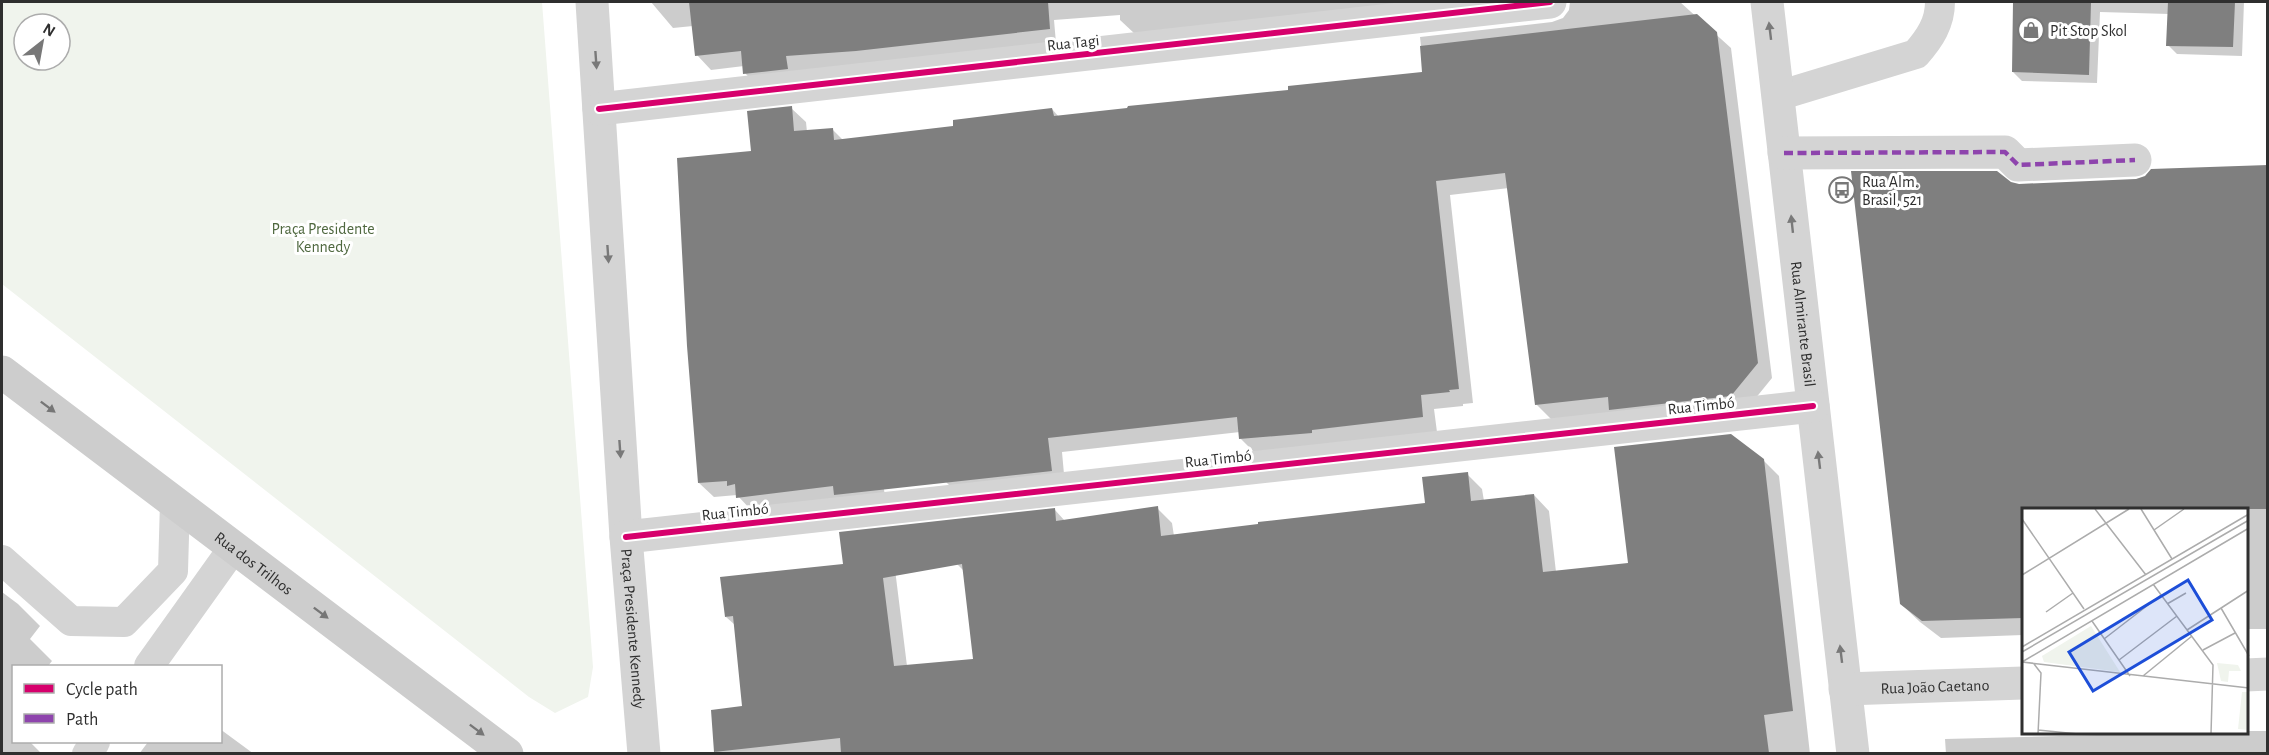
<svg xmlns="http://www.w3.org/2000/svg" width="2269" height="755" viewBox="0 0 2269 755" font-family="'Alegreya Sans',sans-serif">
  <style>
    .green { fill: #f0f4ed; fill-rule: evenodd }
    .shadow { fill: #0003 }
    .building { fill: #7f7f7f; fill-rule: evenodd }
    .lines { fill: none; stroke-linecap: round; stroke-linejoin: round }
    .service { stroke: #d4d4d4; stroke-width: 30 }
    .minor { stroke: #d4d4d4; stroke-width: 33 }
    .secondary { stroke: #cdcdcd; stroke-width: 33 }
    .quiet { stroke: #8e44ad; stroke-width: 4.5; stroke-dasharray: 9 4.5; stroke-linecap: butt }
    .cycleway-casing { stroke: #fff; stroke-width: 10 }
    .cycleway { stroke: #d6006c; stroke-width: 6 }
    .oneway { fill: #797979 }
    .oneway2 { fill: #767676 }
    .labels { text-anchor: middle; stroke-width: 6; stroke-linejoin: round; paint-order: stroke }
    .poi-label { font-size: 16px; fill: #2f2f2f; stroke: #fff; text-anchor: start }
    .street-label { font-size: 16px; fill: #2f2f2f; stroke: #fff }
    .park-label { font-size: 16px; fill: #4f683f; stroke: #fff }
    .inset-road { fill: none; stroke: #acacac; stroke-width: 1.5 }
    .view { fill: #1d4ed8; fill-opacity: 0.15; stroke: #1d4ed8; stroke-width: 3 }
    .inset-edge { fill: none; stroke: #2f2f2f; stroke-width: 3 }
  </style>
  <rect width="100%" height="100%" fill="#fff"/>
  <path class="green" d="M 2,2 L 542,2 L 593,667 L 588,697 L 555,713 L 529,697 L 2,284 ZM 24,24 L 60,24 L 60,60 L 24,60 Z"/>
  <path class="shadow" d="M 651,2 L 1419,2 L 1135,34 L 1120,20 L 1120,15 L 1054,20 L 1056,43 L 759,88 L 745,73 L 744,66 L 711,70 L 697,55 L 693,26 L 673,28 Z
    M 1570,2 L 1680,2 L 1731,48 L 1772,378 L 1746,410 L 1551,419 L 1536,404 L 1509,188 L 1450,195 L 1473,403 L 1463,404 L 1463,406 L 1434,409 L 1437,432 L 1255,453 L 1240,438 L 1240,432 L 1062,452 L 1065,485 L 961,497 L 946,482 L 869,370 L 886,505 L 752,511 L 737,495 L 714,497 L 699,483 L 753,152 L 791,108 L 806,122 L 807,132 L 832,129 L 843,140 L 955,127 L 1052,109 L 1059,117 L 1289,92 L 1424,74 L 1420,37 L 1552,22 L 1563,18 L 1569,10 Z
    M 2015,2 L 2244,2 L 2242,56 L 2177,54 L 2168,45 L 2169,14 L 2100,12 L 2097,83 L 2022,81 L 2013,72 Z
    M 2268,168 L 2268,629 L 2246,629 L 2246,509 L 2023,509 L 2023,635 L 1941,638 L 1920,622 L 1901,604 L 2010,184 L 2019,185 L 2136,180 Z
    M 1763,460 L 1779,476 L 1810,754 L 717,754 L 716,752 L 712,711 L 744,707 L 735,625 L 726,617 L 892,545 L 907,666 L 974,660 L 964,571 L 957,564 L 1055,510 L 1065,521 L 1157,508 L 1172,523 L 1174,536 L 1426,504 L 1467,474 L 1482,489 L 1484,501 L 1534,495 L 1549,511 L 1556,572 L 1630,564 Z
    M 2,592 L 18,604 L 40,626 L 30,639 L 52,661 L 48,666 L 14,666 L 14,742 L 30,742 L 42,754 L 2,754 Z
    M 220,729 L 254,754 L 139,754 L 148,742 L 220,742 Z
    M 2246,731 L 2268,731 L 2268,754 L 1946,754 L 1945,739 Z"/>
  <path class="building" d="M 689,2 L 1048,2 L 1050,29 L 856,51 L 786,56 L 788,69 L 743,74 L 741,51 L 695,56 Z
    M 2013,2 L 2091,2 L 2089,75 L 2012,72 Z
    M 2168,2 L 2235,2 L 2233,47 L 2166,46 Z
    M 1697,14 L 1717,32 L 1758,363 L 1731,396 L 1609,410 L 1608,397 L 1535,405 L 1505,173 L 1436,181 L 1459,389 L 1449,390 L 1450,392 L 1421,395 L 1423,417 L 1312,430 L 1312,433 L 1239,439 L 1237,417 L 1048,438 L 1052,471 L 834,495 L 833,486 L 736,498 L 735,484 L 727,486 L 727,481 L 698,483 L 687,346 L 677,158 L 751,151 L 747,111 L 792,106 L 794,131 L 833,128 L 834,140 L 953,126 L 953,120 L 1052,108 L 1054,116 L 1127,108 L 1128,106 L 1288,90 L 1288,86 L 1422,72 L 1420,46 Z
    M 2268,165 L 2268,509 L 2023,509 L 2023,618 L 1922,621 L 1900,604 L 1851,171 L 1997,171 L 2011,182 L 2019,184 L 2136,179 L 2145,176 L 2151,169 Z
    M 1731,434 L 1764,459 L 1793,711 L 1764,715 L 1769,753 L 841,753 L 840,738 L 714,752 L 711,710 L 742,706 L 733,616 L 725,617 L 720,577 L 843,564 L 839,532 L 1055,508 L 1056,521 L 1158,506 L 1161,536 L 1258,524 L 1258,522 L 1425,503 L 1422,477 L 1468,472 L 1471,501 L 1534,494 L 1543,572 L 1628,563 L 1614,447 ZM 962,564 L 973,659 L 894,666 L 883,578 Z"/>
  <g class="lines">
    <path class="service" d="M 1778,96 L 1916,54 C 1930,38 1940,23 1940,2
      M 2,560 L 71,621 L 124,622 L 173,571 L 175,502
      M 149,666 L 234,547
      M 87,754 L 95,742"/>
    <g class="minor">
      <path id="s1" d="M 592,2 L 626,537 L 644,754"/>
      <path id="s2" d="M 1767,2 L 1853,754"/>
      <path d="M 599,109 L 1550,2"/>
      <path d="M 1784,153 L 2005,152 L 2018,165 L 2135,160"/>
      <path d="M 626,537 L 1813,406"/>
      <path d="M 2246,675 L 2268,674"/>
      <path id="s3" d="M 1845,689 L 2023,683"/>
    </g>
    <path class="secondary" id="s4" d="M 2,372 L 507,754"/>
    <path class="quiet" d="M 1784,153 L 2005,152 L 2018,165 L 2135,160"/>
    <g class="cycleway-casing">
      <path id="cycleway" d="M 599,109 L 1550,2
        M 626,537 L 1813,406"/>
    </g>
    <use href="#cycleway" class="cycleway"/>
  </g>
  <defs><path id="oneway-solid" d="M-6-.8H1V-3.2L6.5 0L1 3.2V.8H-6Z" transform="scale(1.5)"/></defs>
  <g class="oneway">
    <use href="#oneway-solid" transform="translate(1770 31) rotate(-97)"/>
    <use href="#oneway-solid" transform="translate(596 60) rotate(86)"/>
    <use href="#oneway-solid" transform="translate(1792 224) rotate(-96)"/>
    <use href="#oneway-solid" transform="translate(608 254) rotate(86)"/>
    <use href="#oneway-solid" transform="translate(620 449) rotate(86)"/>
    <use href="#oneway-solid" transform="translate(1819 460) rotate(-97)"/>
    <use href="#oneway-solid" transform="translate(1841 654) rotate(-97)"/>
  </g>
  <g class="oneway2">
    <use href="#oneway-solid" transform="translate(48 407) rotate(37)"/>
    <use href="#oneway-solid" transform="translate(321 613) rotate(37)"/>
    <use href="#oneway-solid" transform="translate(477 730) rotate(37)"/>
  </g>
  <defs>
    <g id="shop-ring" transform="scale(1.35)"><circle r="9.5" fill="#fff" stroke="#787878" stroke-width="1.5"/><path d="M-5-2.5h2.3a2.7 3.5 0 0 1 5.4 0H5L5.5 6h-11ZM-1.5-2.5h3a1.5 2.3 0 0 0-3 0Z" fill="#787878"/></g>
    <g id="bus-ring" transform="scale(1.35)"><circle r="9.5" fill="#fff" stroke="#787878" stroke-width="1.5"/><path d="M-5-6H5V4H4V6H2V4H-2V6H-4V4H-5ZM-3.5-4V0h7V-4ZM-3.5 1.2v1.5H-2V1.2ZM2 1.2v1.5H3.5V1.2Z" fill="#787878"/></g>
  </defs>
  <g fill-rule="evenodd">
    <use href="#shop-ring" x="2031" y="30"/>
    <use href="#bus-ring" x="1842" y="190"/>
  </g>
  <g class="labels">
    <g class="poi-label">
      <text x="2050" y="36">Pit Stop Skol</text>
      <text x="1862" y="187">Rua Alm.<tspan x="1862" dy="18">Brasil, 521</tspan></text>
    </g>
    <g class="street-label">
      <text transform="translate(1073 42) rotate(-6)" y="6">Rua Tagi</text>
      <text dy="6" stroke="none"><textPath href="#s2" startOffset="324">Rua Almirante Brasil</textPath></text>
      <text transform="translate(1701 405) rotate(-6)" y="6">Rua Timbó</text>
      <text transform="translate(1218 458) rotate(-6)" y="6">Rua Timbó</text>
      <text transform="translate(735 511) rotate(-6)" y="6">Rua Timbó</text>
      <text dy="6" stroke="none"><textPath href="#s4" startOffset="316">Rua dos Trilhos</textPath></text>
      <text dy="6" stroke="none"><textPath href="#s1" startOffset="628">Praça Presidente Kennedy</textPath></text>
      <text dy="6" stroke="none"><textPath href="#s3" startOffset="90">Rua João Caetano</textPath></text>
    </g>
    <g class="park-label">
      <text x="323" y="234">Praça Presidente<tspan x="323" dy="18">Kennedy</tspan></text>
    </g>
  </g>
  <g transform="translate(2022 508)">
    <rect width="226" height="226" fill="#fff"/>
    <path d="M 69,118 L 98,164 L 22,154 L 20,148 ZM 195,155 L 216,157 L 219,163 L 207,163 L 206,174 L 199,173 ZM 220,184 L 226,184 L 226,222 L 216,221 Z" fill="#f0f4ed"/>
    <path class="inset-road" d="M 73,1 L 124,67M 119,1 L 150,51M 0,11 L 62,101M 132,22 L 162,1M 0,67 L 107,1M 131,76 L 191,157 L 189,226M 145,96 L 164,85M 199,100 L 227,148M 24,104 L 51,85M 70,113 L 108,168M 165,122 L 227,82M 82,131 L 139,87M 0,139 L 227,6M 181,142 L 213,125M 0,144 L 227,12M 97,152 L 155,108M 0,154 L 227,180M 0,154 L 227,20M 12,156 L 19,165 L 16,226M 121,168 L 170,128M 16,222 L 56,226"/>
    <path class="view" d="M 166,72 L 190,112 L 71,183 L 47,144 Z"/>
    <rect width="226" height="226" class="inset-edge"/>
  </g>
  <rect width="2269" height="755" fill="none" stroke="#2f2f2f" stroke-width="6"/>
  <rect x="12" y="665" width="210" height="78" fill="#ffffff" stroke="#acacac" stroke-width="1.5"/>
  <rect x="24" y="684" width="30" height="9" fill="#d6006c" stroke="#acacac" stroke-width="1.5"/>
  <text x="66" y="695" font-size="18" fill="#2f2f2f">Cycle path</text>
  <rect x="24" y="714" width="30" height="9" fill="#8e44ad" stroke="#acacac" stroke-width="1.5"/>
  <text x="66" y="725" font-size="18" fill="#2f2f2f">Path</text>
  <g transform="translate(42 42) rotate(31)"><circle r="28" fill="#ffffff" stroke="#acacac" stroke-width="1.5"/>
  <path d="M0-4.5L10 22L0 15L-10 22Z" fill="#787878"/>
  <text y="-9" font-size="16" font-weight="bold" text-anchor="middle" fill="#2f2f2f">N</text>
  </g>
</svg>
